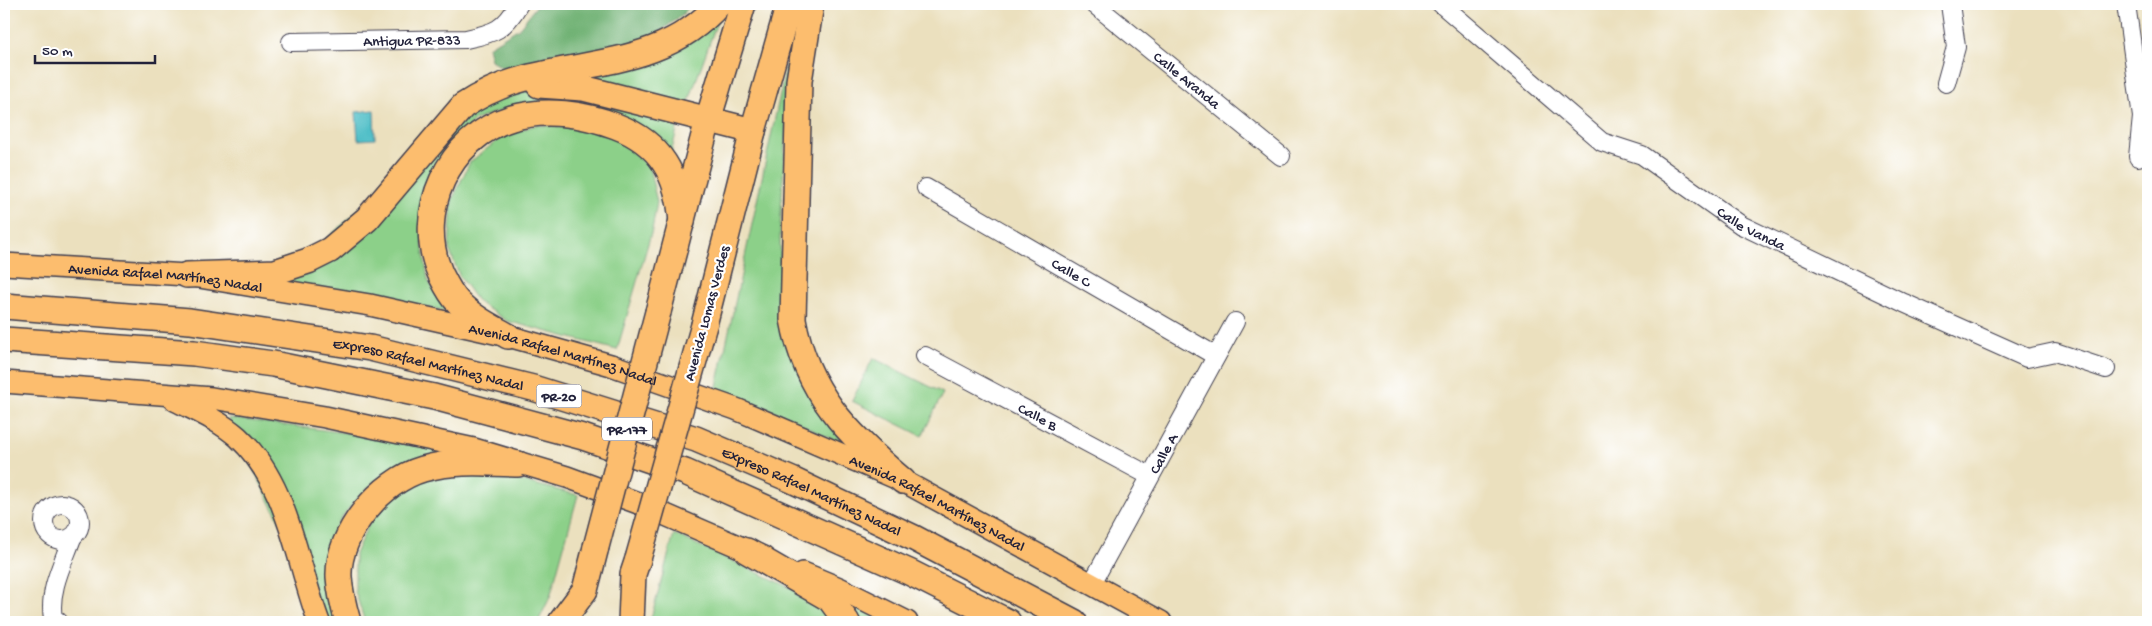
<svg xmlns="http://www.w3.org/2000/svg" width="2152" height="626" viewBox="0 0 2152 626" font-family="'Gochi Hand',sans-serif">
  <style>
    .green { fill: #8cd089; stroke: #577962 }
    .forest { fill: #71b275; stroke: #4a6a58 }
    .water { fill: #51bfc8; stroke: #3a7082 }
    .lines { fill: none; stroke-linecap: round; stroke-linejoin: round }
    .minor-casing { stroke: #403e4f; stroke-width: 20 }
    .major-casing { stroke: #403e4f; stroke-width: 24 }
    .highway-casing { stroke: #403e4f; stroke-width: 28 }
    .minor { stroke: #fff; stroke-width: 18 }
    .major { stroke: #fcbd6e; stroke-width: 21 }
    .highway { stroke: #fcbd6e; stroke-width: 25 }
    .highway-bridge-casing { stroke: #403e4f; stroke-width: 28; stroke-linecap: butt }
    .highway-bridge { stroke: #fcbd6e; stroke-width: 25 }
    .labels { text-anchor: middle; stroke-width: 4.5; stroke-linejoin: round; paint-order: stroke }
    .shield { fill: #fff; stroke: #646476; stroke-width: 1 }
    .shield-label { font-size: 14px; font-weight: bold; fill: #22223b }
    .street-label { font-size: 15px; fill: #22223b; stroke: #fff }
  </style>
  <rect width="100%" height="100%" fill="#fff"/>
  <filter id="ink" filterUnits="userSpaceOnUse"><feTurbulence type="fractalNoise" baseFrequency=".02" numOctaves="2"/><feDisplacementMap in="SourceGraphic" scale="10" xChannelSelector="R" yChannelSelector="G"/><feConvolveMatrix kernelMatrix="1 2 1 2 8 2 1 2 1" color-interpolation-filters="sRGB"/></filter>
  <filter id="wash" filterUnits="userSpaceOnUse"><feTurbulence type="fractalNoise" baseFrequency=".0096" numOctaves="4" result="noise"/><feDisplacementMap in="SourceGraphic" scale="20" xChannelSelector="R" yChannelSelector="G"/><feGaussianBlur stdDeviation="1.12" result="paint"/><feColorMatrix in="noise" values="0 0 0 0 0 0 0 0 0 0 0 0 0 0 0 0 0 1.4 0 .05"/><feComposite in="paint" operator="in"/></filter>
  <g filter="url(#wash)">
    <rect width="100%" height="100%" fill="#ebe0be"/>
    <path class="green" d="M 721,11 L 687,106 L 563,78 Z
      M 790,61 L 780,230 L 781,308 L 823,413 L 846,446 L 778,413 L 716,391 L 787,62 Z
      M 533,90 L 679,121 L 671,154 L 510,107 L 475,120 L 453,144 L 422,242 L 428,280 L 447,311 L 278,282 L 471,110 L 507,93 Z
      M 535,125 L 573,127 L 618,136 L 649,167 L 657,202 L 652,230 L 617,350 L 507,321 L 478,302 L 460,277 L 449,249 L 452,200 L 470,162 L 502,137 Z
      M 873,358 L 943,393 L 922,436 L 852,401 Z
      M 228,418 L 348,433 L 469,456 C 446,460 419,461 397,468 C 383,472 370,486 360,496 C 318,539 319,567 337,622 L 325,622 L 310,582 Z
      M 485,472 L 578,495 L 550,597 L 538,622 L 365,622 L 355,591 L 355,554 L 371,519 L 395,493 L 417,478 Z
      M 674,534 L 811,597 L 824,610 L 831,622 L 650,622 Z
      M 840,597 L 891,622 L 853,622 Z"/>
    <path class="forest" d="M 538,4 L 691,4 L 684,13 L 655,36 L 617,47 L 566,60 L 503,68 L 491,60 L 488,47 L 519,28 Z"/>
    <path class="water" d="M 374,110 L 375,139 L 358,140 L 356,112 Z"/>
  </g>
  <g filter="url(#ink)">
    <g class="lines">
      <g class="minor-casing">
        <g id="minor">
          <path id="s1" d="M 1094,4 L 1281,156"/>
          <path id="s2" d="M 1441,4 L 1602,142 L 1642,155 L 1741,225 L 1904,303 L 2027,358 L 2055,352 L 2106,369"/>
          <path d="M 2126,4 L 2142,117 L 2138,157"/>
          <path id="s3" d="M 291,42 L 466,39 C 495,33 504,30 519,4"/>
          <path d="M 1946,83 L 1956,47 L 1950,4"/>
          <path id="s4" d="M 926,188 L 1216,356"/>
          <path id="s5" d="M 925,356 L 1150,476"/>
          <circle cx="62" cy="522" r="18"/>
          <path id="s6" d="M 1091,585 L 1235,322"/>
          <path d="M 59,622 L 53,618 C 48,591 63,563 72,538"/>
        </g>
      </g>
      <g class="major-casing">
        <g id="major">
          <path id="s7" d="M 4,264 L 187,275 L 370,305 L 508,336 L 611,365 L 736,409 L 903,481 L 1161,622"/>
          <path d="M 4,382 L 212,398 L 325,417 L 474,449 L 567,477 L 638,503 L 763,557"/>
          <path d="M 175,400 C 197,411 220,421 238,437 C 289,484 296,561 319,622"/>
          <path d="M 803,573 L 839,588 L 907,622"/>
        </g>
      </g>
      <g class="highway-casing">
        <g id="highway">
          <path d="M 811,4 L 799,81 L 793,319 C 806,393 848,434 903,481"/>
          <path d="M 539,85 L 583,88 L 753,131"/>
          <path d="M 187,275 L 275,272 L 308,261 L 330,250 L 367,219 L 463,106 C 483,93 503,84 526,78 C 597,60 667,63 719,4"/>
          <path id="s8" d="M 4,306 L 190,321 L 370,348 L 533,388 L 696,439 L 792,480 L 914,538 L 1074,622"/>
          <path d="M 658,312 L 708,120 L 743,4"/>
          <path d="M 704,325 L 753,131 L 789,4"/>
          <path d="M 508,336 C 490,326 472,317 458,302 C 450,294 445,283 440,273 C 414,213 448,137 512,118 C 546,108 584,114 616,126 C 661,143 678,175 682,222"/>
          <path d="M 4,340 L 194,353 L 273,364 L 434,397 L 583,437 L 685,472 L 909,572 L 1008,622"/>
          <path d="M 747,551 L 830,599 L 847,622"/>
          <path d="M 348,622 C 344,608 340,592 339,577 C 337,533 381,481 423,469 C 454,460 486,463 518,464"/>
          <path d="M 561,622 L 585,590 L 596,547"/>
          <path d="M 631,622 L 633,574 L 638,559"/>
        </g>
      </g>
      <use href="#minor" class="minor"/>
      <use href="#major" class="major"/>
      <use href="#highway" class="highway"/>
      <g class="highway-bridge-casing">
        <path id="highway-bridge" d="M 596,547 L 658,312
          M 638,559 L 704,325"/>
      </g>
      <use href="#highway-bridge" class="highway-bridge"/>
    </g>
  </g>
  <g class="labels">
    <g class="shield">
      <rect x="536.5" y="384.5" width="45" height="23" rx="4"/>
      <rect x="602" y="417.5" width="50" height="23" rx="4"/>
    </g>
    <g class="shield-label">
      <text x="559" y="401">PR-20</text>
      <text x="627" y="434">PR-177</text>
    </g>
    <g class="street-label">
      <text dy="5" stroke="none"><textPath href="#s3" startOffset="121">Antigua PR-833</textPath></text>
      <text dy="5" stroke="none"><textPath href="#s1" startOffset="120">Calle Aranda</textPath></text>
      <text dy="5" stroke="none"><textPath href="#s2" startOffset="386">Calle Vanda</textPath></text>
      <text dy="5" stroke="none"><textPath href="#s4" startOffset="168">Calle C</textPath></text>
      <text dy="5" stroke="none"><textPath href="#s7" startOffset="162">Avenida Rafael Martínez Nadal</textPath></text>
      <text transform="translate(706 313) rotate(-75)" y="5">Avenida Lomas Verdes</text>
      <text dy="5" stroke="none"><textPath href="#s7" startOffset="568">Avenida Rafael Martínez Nadal</textPath></text>
      <text dy="5" stroke="none"><textPath href="#s8" startOffset="429">Expreso Rafael Martínez Nadal</textPath></text>
      <text dy="5" stroke="none"><textPath href="#s5" startOffset="128">Calle B</textPath></text>
      <text dy="5" stroke="none"><textPath href="#s6" startOffset="150">Calle A</textPath></text>
      <text dy="5" stroke="none"><textPath href="#s8" startOffset="834">Expreso Rafael Martínez Nadal</textPath></text>
      <text dy="5" stroke="none"><textPath href="#s7" startOffset="972">Avenida Rafael Martínez Nadal</textPath></text>
    </g>
  </g>
  <rect width="2152" height="626" fill="none" stroke="#fff" stroke-width="20"/>
  <path d="M35 55v8h120v-8" fill="none" stroke="#22223b" stroke-width="2.5"/>
  <text x="42" y="55" font-size="15" fill="#22223b" stroke="#ffffff" stroke-width="4" paint-order="stroke">50 m</text>
</svg>
